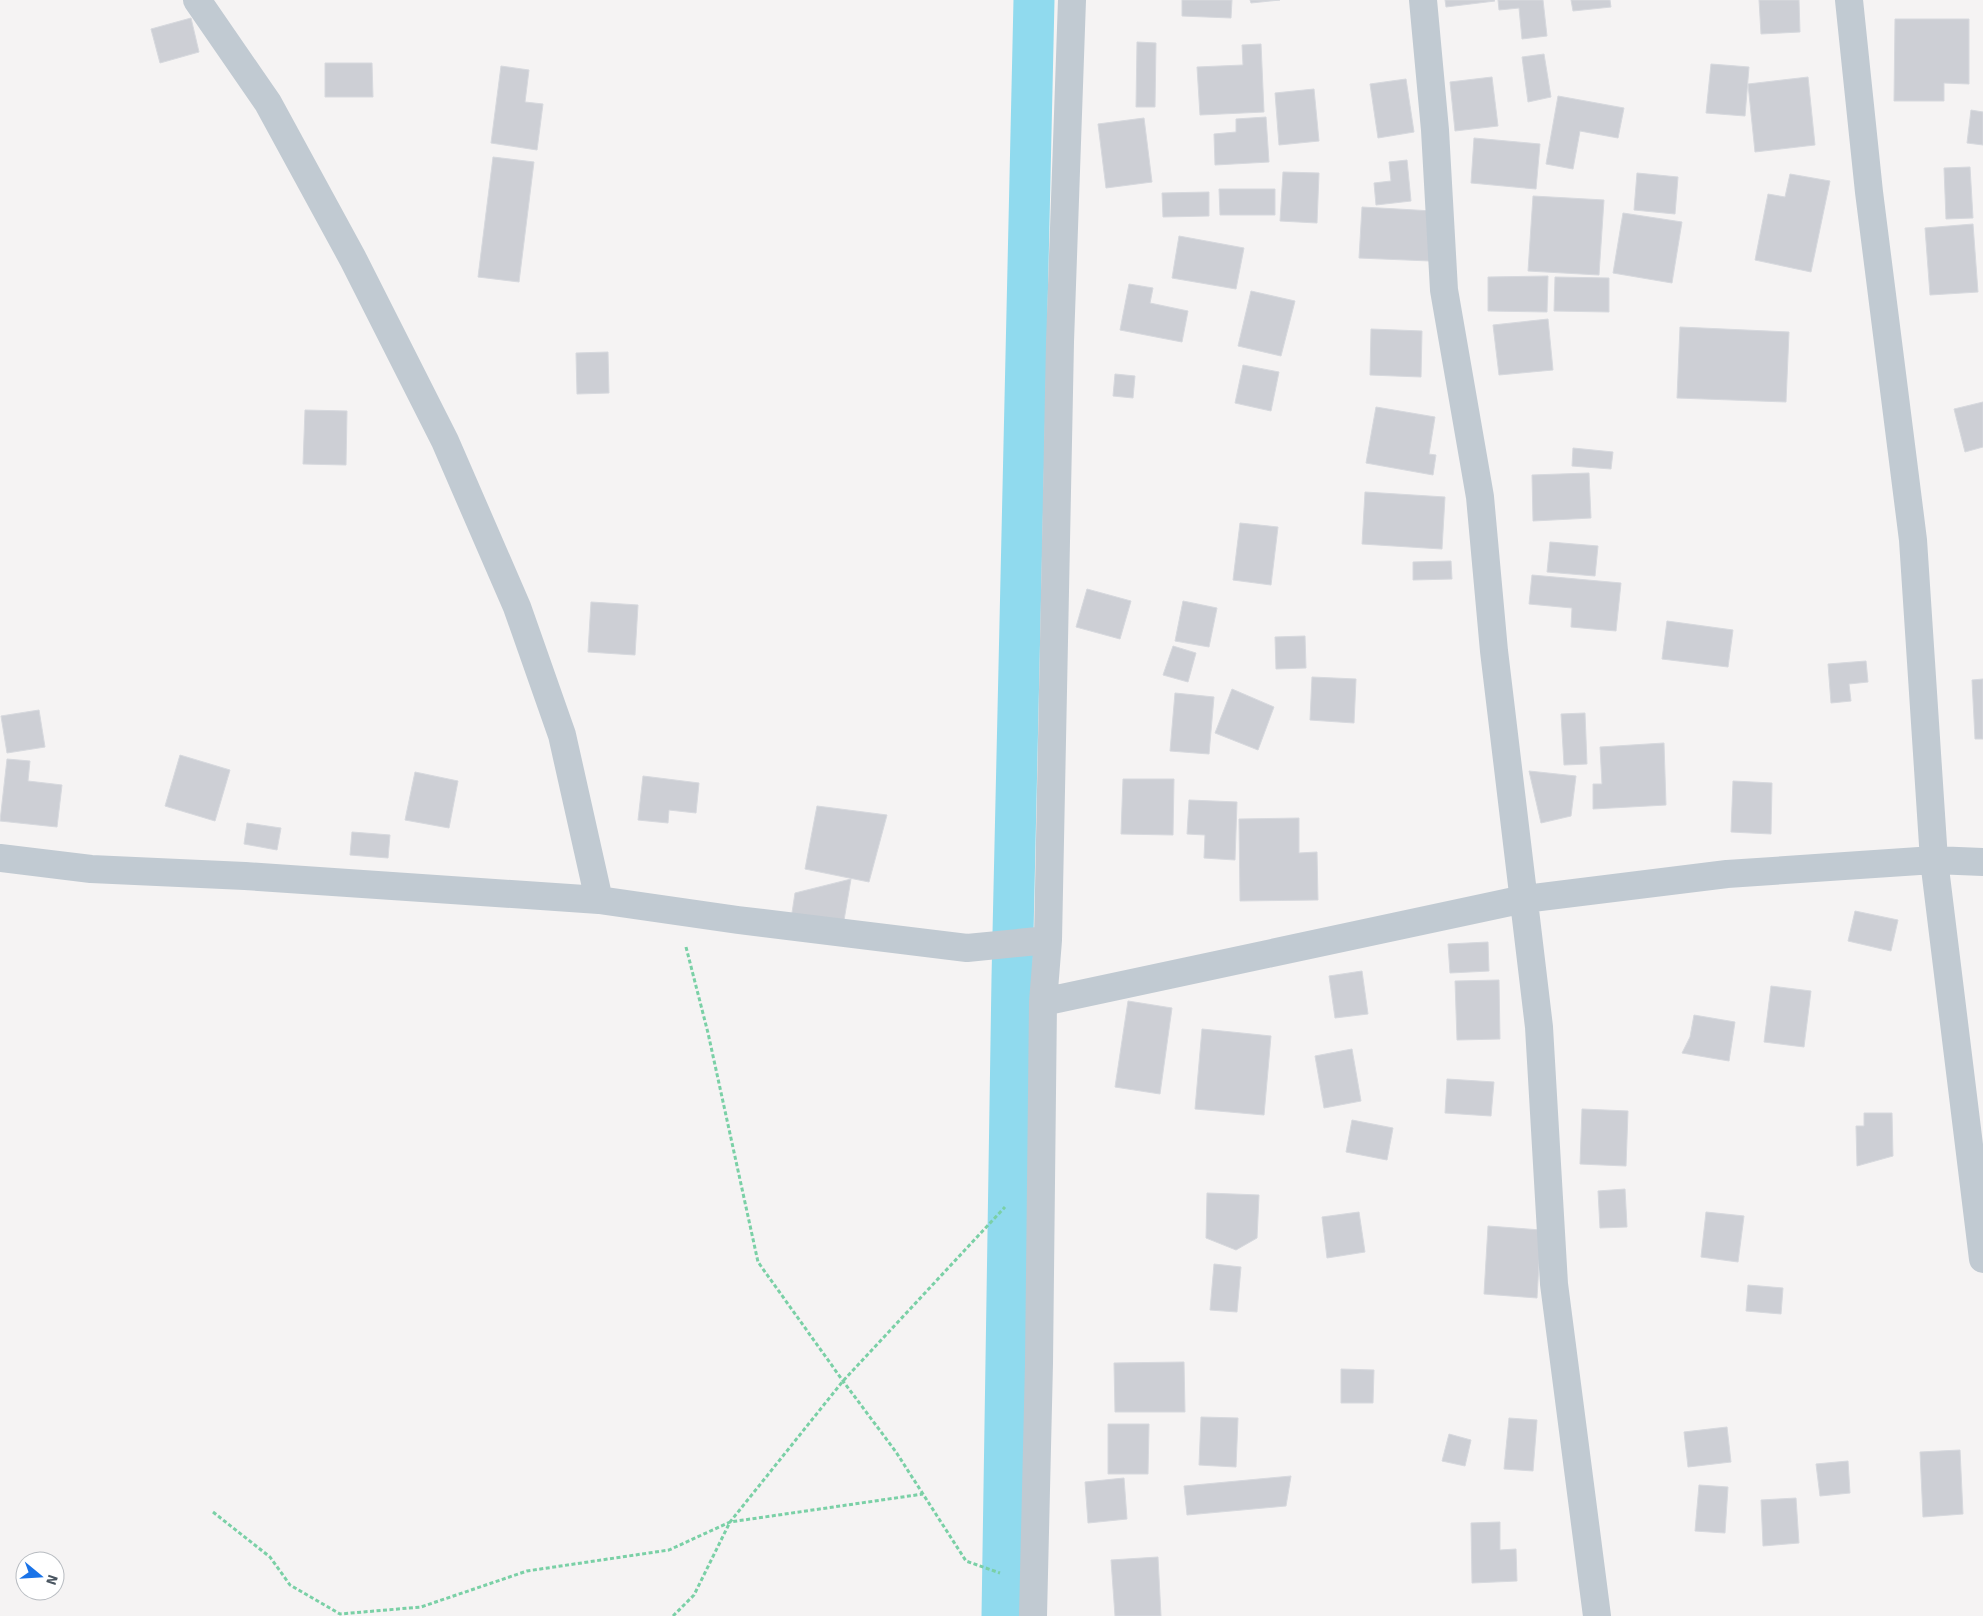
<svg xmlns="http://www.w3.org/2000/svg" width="1983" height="1616" viewBox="0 0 1983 1616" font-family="Signika,sans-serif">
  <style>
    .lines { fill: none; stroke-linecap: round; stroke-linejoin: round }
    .canal { stroke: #90daee; stroke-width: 41 }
    .building { fill: #cdcfd5; stroke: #d7d9de }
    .path { stroke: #7ad0a6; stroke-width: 3; stroke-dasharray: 4 2.5; stroke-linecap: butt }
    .street { stroke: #c1cad2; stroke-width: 28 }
  </style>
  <rect width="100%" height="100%" fill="#f5f3f3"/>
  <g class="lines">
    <path class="canal" d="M 1002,1616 L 1012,978 L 1034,0"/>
  </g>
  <path class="building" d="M 1182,0 L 1232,0 L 1231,18 L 1182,16 Z
    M 1250,0 L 1280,0 L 1251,3 Z
    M 1445,0 L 1494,0 L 1495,1 L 1446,7 Z
    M 1498,0 L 1543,0 L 1547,36 L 1522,39 L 1519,8 L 1499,10 Z
    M 1571,0 L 1610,0 L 1611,7 L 1573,11 Z
    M 1759,0 L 1799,0 L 1800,32 L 1761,34 Z
    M 191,18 L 199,52 L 160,63 L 151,29 Z
    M 1895,19 L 1969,19 L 1969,84 L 1944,83 L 1944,101 L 1894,101 Z
    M 1137,42 L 1156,43 L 1155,107 L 1136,107 Z
    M 1261,44 L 1264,112 L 1200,115 L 1197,67 L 1243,65 L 1242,45 Z
    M 1544,54 L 1551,97 L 1528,102 L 1522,57 Z
    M 325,63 L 372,63 L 373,97 L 325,97 Z
    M 1711,64 L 1749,67 L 1745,116 L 1706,113 Z
    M 501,66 L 529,70 L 525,102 L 543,104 L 537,150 L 491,143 Z
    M 1492,77 L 1498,126 L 1455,131 L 1450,82 Z
    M 1808,77 L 1815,145 L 1755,152 L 1748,84 Z
    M 1406,79 L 1414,132 L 1378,138 L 1370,84 Z
    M 1314,89 L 1319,141 L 1279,145 L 1275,93 Z
    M 1558,96 L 1624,108 L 1618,138 L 1580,131 L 1573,169 L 1546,164 Z
    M 1971,110 L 1983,112 L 1983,145 L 1967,143 Z
    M 1266,117 L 1269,162 L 1215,165 L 1214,134 L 1236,132 L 1236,119 Z
    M 1144,118 L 1152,182 L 1106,188 L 1098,124 Z
    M 1474,138 L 1540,144 L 1536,189 L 1471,183 Z
    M 493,157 L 534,162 L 519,282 L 478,277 Z
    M 1407,160 L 1411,201 L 1376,205 L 1374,183 L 1391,181 L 1389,162 Z
    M 1970,167 L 1973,218 L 1946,219 L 1944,168 Z
    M 1283,172 L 1319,173 L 1317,223 L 1280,221 Z
    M 1637,173 L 1678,177 L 1675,214 L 1634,210 Z
    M 1790,174 L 1830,181 L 1811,272 L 1755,260 L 1768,194 L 1785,197 Z
    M 1219,189 L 1275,189 L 1275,215 L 1220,215 Z
    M 1209,192 L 1209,216 L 1163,217 L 1162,193 Z
    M 1533,196 L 1604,200 L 1599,275 L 1528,271 Z
    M 1362,207 L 1433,211 L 1430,261 L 1359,258 Z
    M 1623,213 L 1682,222 L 1672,283 L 1613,273 Z
    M 1973,224 L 1978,292 L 1930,295 L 1925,228 Z
    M 1179,236 L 1244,248 L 1236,289 L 1172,278 Z
    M 1548,276 L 1547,312 L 1488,311 L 1488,277 Z
    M 1555,277 L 1609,278 L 1609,312 L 1554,311 Z
    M 1129,284 L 1153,288 L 1150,303 L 1188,311 L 1182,342 L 1120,330 Z
    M 1251,291 L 1295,301 L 1281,356 L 1238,346 Z
    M 1548,319 L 1553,370 L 1499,375 L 1493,325 Z
    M 1680,327 L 1789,332 L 1786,402 L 1677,398 Z
    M 1371,329 L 1422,331 L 1421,377 L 1370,375 Z
    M 608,352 L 609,393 L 577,394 L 576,353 Z
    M 1243,365 L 1279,372 L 1271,411 L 1235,403 Z
    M 1115,374 L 1135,376 L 1133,398 L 1113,396 Z
    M 1983,402 L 1983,447 L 1965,452 L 1954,409 Z
    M 1376,407 L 1435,417 L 1429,454 L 1436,455 L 1433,475 L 1366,463 Z
    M 305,410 L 347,411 L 346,465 L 303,464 Z
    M 1573,448 L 1613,452 L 1611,469 L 1572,466 Z
    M 1589,473 L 1591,518 L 1533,521 L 1532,475 Z
    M 1365,492 L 1445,497 L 1442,549 L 1362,544 Z
    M 1240,523 L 1278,527 L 1271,585 L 1233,580 Z
    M 1550,542 L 1598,546 L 1595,576 L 1547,572 Z
    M 1451,561 L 1452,579 L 1413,580 L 1413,562 Z
    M 1532,575 L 1621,583 L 1616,631 L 1571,627 L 1572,608 L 1529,604 Z
    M 1087,589 L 1131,601 L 1120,639 L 1076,627 Z
    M 1183,601 L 1217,608 L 1209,647 L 1175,641 Z
    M 591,602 L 638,605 L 635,655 L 588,652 Z
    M 1667,621 L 1733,630 L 1728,667 L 1662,659 Z
    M 1305,636 L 1306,668 L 1276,669 L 1275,637 Z
    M 1173,646 L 1196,653 L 1188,682 L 1163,675 Z
    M 1866,661 L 1868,682 L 1849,684 L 1851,701 L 1831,703 L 1828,664 Z
    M 1312,677 L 1356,679 L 1354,723 L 1310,720 Z
    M 1983,679 L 1983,739 L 1975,739 L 1972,680 Z
    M 1232,689 L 1274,707 L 1258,750 L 1215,733 Z
    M 1175,693 L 1214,697 L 1209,754 L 1170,751 Z
    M 39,710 L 45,747 L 7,753 L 1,716 Z
    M 1585,713 L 1587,764 L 1564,765 L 1561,714 Z
    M 1664,743 L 1666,805 L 1593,809 L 1593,784 L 1602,784 L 1600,747 Z
    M 180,755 L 230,770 L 215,821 L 165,806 Z
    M 7,759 L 30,761 L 28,781 L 62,785 L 57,827 L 0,821 Z
    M 1529,771 L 1576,776 L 1571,816 L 1541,823 Z
    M 415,772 L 458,781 L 449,828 L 405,820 Z
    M 643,776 L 699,783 L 696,813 L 669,810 L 668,823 L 638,820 Z
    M 1123,779 L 1174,779 L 1173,835 L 1121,834 Z
    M 1733,781 L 1772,783 L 1771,834 L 1731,832 Z
    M 1189,800 L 1237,802 L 1235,860 L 1204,858 L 1205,835 L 1187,834 Z
    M 817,806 L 887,815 L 869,882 L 805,869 Z
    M 1299,818 L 1299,853 L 1317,852 L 1318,900 L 1240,901 L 1239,819 Z
    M 247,823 L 281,828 L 277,850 L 244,844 Z
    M 352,832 L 390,835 L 388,858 L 350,855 Z
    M 851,879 L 842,932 L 790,926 L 795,893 Z
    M 1855,911 L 1898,920 L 1891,951 L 1848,941 Z
    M 1488,942 L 1489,971 L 1450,973 L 1448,944 Z
    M 1362,971 L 1368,1014 L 1335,1018 L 1329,976 Z
    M 1499,980 L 1500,1039 L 1457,1040 L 1455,981 Z
    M 1771,986 L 1811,991 L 1804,1047 L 1764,1042 Z
    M 1128,1001 L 1172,1008 L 1160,1094 L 1115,1087 Z
    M 1694,1015 L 1735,1022 L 1729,1061 L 1682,1053 L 1690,1037 Z
    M 1202,1029 L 1271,1036 L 1264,1115 L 1195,1109 Z
    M 1352,1049 L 1361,1101 L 1324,1108 L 1315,1056 Z
    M 1447,1079 L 1494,1082 L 1491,1116 L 1445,1113 Z
    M 1582,1109 L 1628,1111 L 1626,1166 L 1580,1164 Z
    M 1864,1113 L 1892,1113 L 1893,1156 L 1857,1166 L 1856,1126 L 1864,1126 Z
    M 1352,1120 L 1393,1128 L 1387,1160 L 1346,1152 Z
    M 1625,1189 L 1627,1227 L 1600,1228 L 1598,1191 Z
    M 1207,1193 L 1259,1195 L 1257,1238 L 1236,1250 L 1206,1238 Z
    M 1359,1212 L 1365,1252 L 1327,1258 L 1322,1217 Z
    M 1706,1212 L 1744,1216 L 1738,1262 L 1701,1257 Z
    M 1488,1226 L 1541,1230 L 1537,1298 L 1484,1294 Z
    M 1214,1264 L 1241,1267 L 1237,1312 L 1210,1310 Z
    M 1748,1285 L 1783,1288 L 1781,1314 L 1746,1311 Z
    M 1184,1362 L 1185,1412 L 1115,1412 L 1114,1363 Z
    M 1341,1369 L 1374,1370 L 1373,1403 L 1341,1403 Z
    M 1201,1417 L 1238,1418 L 1236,1467 L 1199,1465 Z
    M 1509,1418 L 1537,1420 L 1533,1471 L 1504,1469 Z
    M 1108,1424 L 1149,1424 L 1148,1474 L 1108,1474 Z
    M 1727,1427 L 1731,1462 L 1688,1467 L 1684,1432 Z
    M 1449,1434 L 1471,1440 L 1465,1466 L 1442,1461 Z
    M 1960,1450 L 1963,1514 L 1923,1517 L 1920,1452 Z
    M 1848,1461 L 1850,1493 L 1820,1496 L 1816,1464 Z
    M 1291,1476 L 1286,1506 L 1187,1515 L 1184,1486 Z
    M 1124,1478 L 1127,1519 L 1088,1523 L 1085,1482 Z
    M 1699,1485 L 1728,1487 L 1725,1533 L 1695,1531 Z
    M 1796,1498 L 1799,1543 L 1763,1546 L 1761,1500 Z
    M 1500,1522 L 1500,1550 L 1516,1549 L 1517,1581 L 1472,1583 L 1471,1523 Z
    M 1158,1557 L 1161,1616 L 1115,1616 L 1111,1560 Z"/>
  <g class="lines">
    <path class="path" d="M 686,947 L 708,1033 L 758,1262 L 843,1381 L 896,1452 L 966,1561 L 1000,1573
      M 213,1512 L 270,1557 L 290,1585 L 340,1614 L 421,1607 L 527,1571 L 669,1550 L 730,1522 L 923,1494
      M 673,1616 L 694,1595 L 730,1522 L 843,1381 L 1005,1207"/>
    <path class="street" d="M 197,0 L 268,103 L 353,259 L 445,441 L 517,607 L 562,735 L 599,900
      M 1423,0 L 1435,130 L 1444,290 L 1480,497 L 1494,651 L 1539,1027 L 1554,1284 L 1597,1616
      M 1849,0 L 1869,192 L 1913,540 L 1934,860 L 1983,1259
      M 0,858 L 91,869 L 245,876 L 599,900 L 738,920 L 967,948 L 1048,940
      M 1043,1002 L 1048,940 L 1060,342 L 1072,0
      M 1033,1616 L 1039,1363 L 1043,1002 L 1524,899 L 1727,874 L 1934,860 L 1983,862"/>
  </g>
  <g transform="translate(40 1576) rotate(108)"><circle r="24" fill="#ffffff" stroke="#b7bbc0"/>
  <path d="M0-4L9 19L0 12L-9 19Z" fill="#1a73e8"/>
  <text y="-8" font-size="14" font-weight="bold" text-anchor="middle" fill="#4a5661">N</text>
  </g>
</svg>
